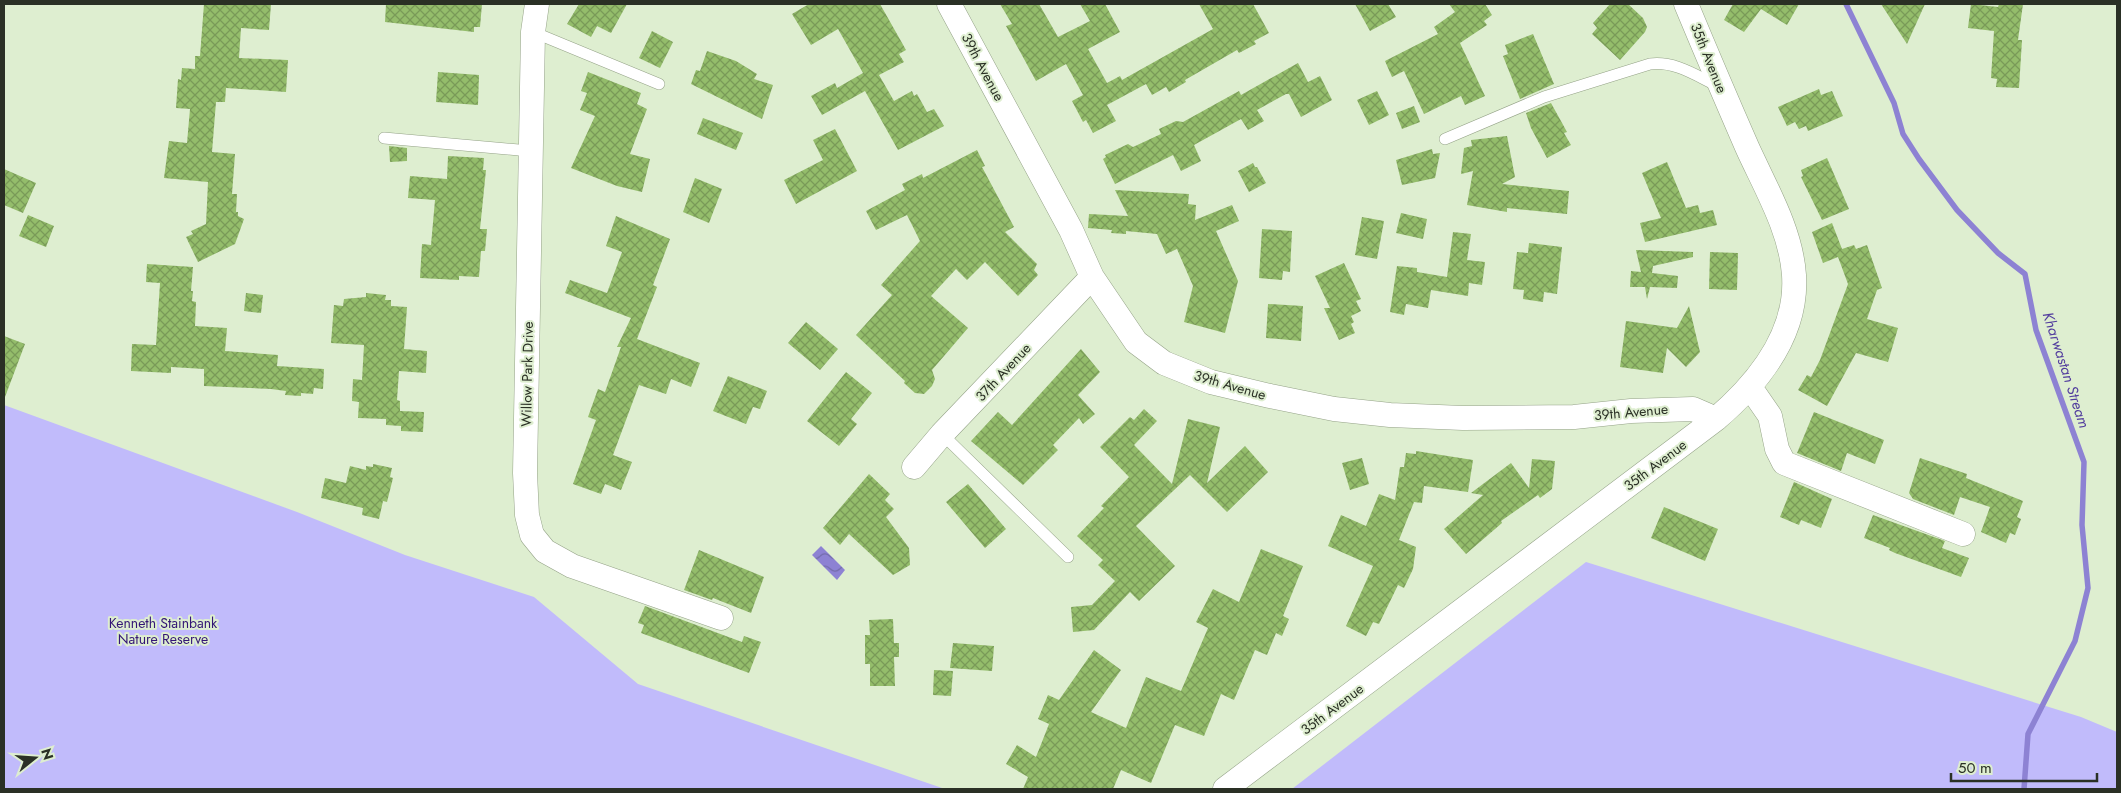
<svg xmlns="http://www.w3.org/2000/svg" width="2121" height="793" viewBox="0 0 2121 793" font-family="Jost,sans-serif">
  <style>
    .park { fill: #c1bbfb }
    .water { fill: url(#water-waves) }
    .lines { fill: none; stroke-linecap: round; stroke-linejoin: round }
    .stream { stroke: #8d82d3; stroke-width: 5.5 }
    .building { fill: url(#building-cross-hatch) }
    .lane-casing { stroke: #94a287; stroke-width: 12 }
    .street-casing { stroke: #94a287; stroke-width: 25 }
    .lane { stroke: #fff; stroke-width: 11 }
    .street { stroke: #fff; stroke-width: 24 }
    .labels { text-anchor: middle; stroke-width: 4; stroke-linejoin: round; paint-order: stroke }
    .street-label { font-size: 14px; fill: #2a3025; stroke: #deeed0 }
    .park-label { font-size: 14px; fill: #331575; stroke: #deeed0 }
    .water-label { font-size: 15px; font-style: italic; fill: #533e9e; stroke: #deeed0 }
  </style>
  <defs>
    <pattern id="water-waves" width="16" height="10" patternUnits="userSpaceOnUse" patternTransform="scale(1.25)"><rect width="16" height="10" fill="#8d82d3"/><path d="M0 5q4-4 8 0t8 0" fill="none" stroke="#736bab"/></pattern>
    <pattern id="building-cross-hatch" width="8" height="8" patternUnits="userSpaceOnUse" patternTransform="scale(1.25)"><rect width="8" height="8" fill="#94bd6b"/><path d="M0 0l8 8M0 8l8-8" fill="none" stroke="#799a58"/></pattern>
  </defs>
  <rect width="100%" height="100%" fill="#deeed0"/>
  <path class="park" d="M 4,405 L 297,512 L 405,555 L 534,597 L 638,684 L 945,789 L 4,789 Z
    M 1586,562 L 2081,717 L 2117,732 L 2117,789 L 1292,789 Z"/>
  <path class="water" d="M 821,546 L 845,570 L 837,580 L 812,555 Z"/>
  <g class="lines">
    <path class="stream" d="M 1846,4 L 1894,103 L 1903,134 L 1919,159 L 1957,210 L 1998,253 L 2025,274 L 2036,330 L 2084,462 L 2082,525 L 2088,588 L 2075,641 L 2028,734 L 2024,789"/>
  </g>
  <path class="building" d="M 204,4 L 271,4 L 269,30 L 241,28 L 239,58 L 288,60 L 286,92 L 226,88 L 225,102 L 216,102 L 212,152 L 235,154 L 232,194 L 237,194 L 236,212 L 238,212 L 238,216 L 244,219 L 235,244 L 198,262 L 186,237 L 193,234 L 191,231 L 206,224 L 208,182 L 164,178 L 169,141 L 187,143 L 190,109 L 176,108 L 178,79 L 181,80 L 182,68 L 195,69 L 195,56 L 200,56 Z
    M 386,4 L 482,4 L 480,27 L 474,27 L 474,32 L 385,22 Z
    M 579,4 L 627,4 L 611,33 L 597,26 L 591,37 L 567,24 Z
    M 809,4 L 880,4 L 906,50 L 899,54 L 904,62 L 879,75 L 894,101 L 912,91 L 914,96 L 917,94 L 927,112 L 934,109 L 944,126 L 898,150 L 865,91 L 822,115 L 811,96 L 835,83 L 837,88 L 863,73 L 838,29 L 811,45 L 792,14 Z
    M 1000,4 L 1039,4 L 1058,37 L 1090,21 L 1080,4 L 1105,4 L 1120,32 L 1088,49 L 1107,83 L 1120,76 L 1122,80 L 1213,29 L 1199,4 L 1253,4 L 1269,33 L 1254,41 L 1256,44 L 1239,53 L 1237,50 L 1185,80 L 1186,82 L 1169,92 L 1166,87 L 1152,95 L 1146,84 L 1107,105 L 1116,121 L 1093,133 L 1086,120 L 1083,122 L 1072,101 L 1083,95 L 1066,64 L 1036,81 L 1006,26 L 1012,24 Z
    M 1355,4 L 1388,4 L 1396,17 L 1370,31 Z
    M 1449,4 L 1485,4 L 1492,15 L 1484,21 L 1487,25 L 1460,43 L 1485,96 L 1465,105 L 1461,96 L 1424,114 L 1404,71 L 1392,77 L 1385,61 L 1438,34 L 1434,27 L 1455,12 Z
    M 1610,4 L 1628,4 L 1643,18 L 1647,27 L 1645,32 L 1620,60 L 1592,34 L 1597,28 L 1593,23 Z
    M 1733,4 L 1799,4 L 1787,25 L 1761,9 L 1744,32 L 1724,20 Z
    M 1881,4 L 1925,4 L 1907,44 Z
    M 1971,4 L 1998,7 L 1999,4 L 2023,4 L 2018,40 L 2022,40 L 2019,88 L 1996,87 L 1997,79 L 1991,78 L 1994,31 L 1968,28 Z
    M 652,31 L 673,42 L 660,68 L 639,58 Z
    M 1533,34 L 1554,84 L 1520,99 L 1503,56 L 1508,54 L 1505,45 Z
    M 707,51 L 736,61 L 757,74 L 754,79 L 773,85 L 762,119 L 691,84 L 696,70 L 700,71 Z
    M 1298,63 L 1308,82 L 1320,76 L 1332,100 L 1301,117 L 1289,94 L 1286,94 L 1257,110 L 1264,121 L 1248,130 L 1241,119 L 1194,145 L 1201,161 L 1181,171 L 1173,155 L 1115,184 L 1103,159 L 1106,157 L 1105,155 L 1128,144 L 1133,147 L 1161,134 L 1159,129 L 1176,121 L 1183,122 L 1239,91 L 1241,95 Z
    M 438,72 L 479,75 L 478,105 L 436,102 Z
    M 588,72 L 641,93 L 637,104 L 647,109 L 630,154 L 650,159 L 642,192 L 617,186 L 571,168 L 595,116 L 580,110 L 587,93 L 581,91 Z
    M 1819,89 L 1821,95 L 1832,91 L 1843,116 L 1808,131 L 1806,126 L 1799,129 L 1795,122 L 1787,126 L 1778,107 Z
    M 1377,91 L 1389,115 L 1369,125 L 1357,100 Z
    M 1551,103 L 1567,132 L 1564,133 L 1571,145 L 1547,158 L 1531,128 L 1526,113 Z
    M 1414,106 L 1420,122 L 1402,129 L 1396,113 Z
    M 703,118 L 743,133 L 736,150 L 697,134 Z
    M 835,129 L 857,171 L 796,204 L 784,180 L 823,160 L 813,140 Z
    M 1507,136 L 1515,177 L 1502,184 L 1569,191 L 1567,214 L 1507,208 L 1507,212 L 1467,205 L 1473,171 L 1461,174 L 1464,148 L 1472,146 L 1471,140 Z
    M 389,146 L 407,148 L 407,161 L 390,162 Z
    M 1432,149 L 1433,154 L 1440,153 L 1435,178 L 1402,185 L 1396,160 Z
    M 977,150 L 985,166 L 982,167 L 1014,227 L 1005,232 L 1037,264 L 1034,270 L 1038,275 L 1018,296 L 985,262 L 967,280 L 956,269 L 931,296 L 968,328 L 932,370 L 935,379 L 932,386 L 924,394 L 915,393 L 904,383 L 905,381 L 856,335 L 892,295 L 881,285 L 920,241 L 907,215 L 876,230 L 866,211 L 905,190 L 902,184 L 922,174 L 923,178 Z
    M 448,156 L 484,158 L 483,170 L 486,170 L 480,229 L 487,229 L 485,251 L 481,251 L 479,277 L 459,276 L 459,280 L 420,278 L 422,244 L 431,245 L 435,200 L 408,198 L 410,176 L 447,179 Z
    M 1827,158 L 1849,209 L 1822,220 L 1801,177 L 1803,176 L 1801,170 Z
    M 1667,162 L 1686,208 L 1698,205 L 1700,213 L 1713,210 L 1717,225 L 1645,242 L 1640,223 L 1661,218 L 1642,173 Z
    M 1253,163 L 1255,167 L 1257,167 L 1266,183 L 1249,192 L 1238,171 Z
    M 4,169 L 36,183 L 23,213 L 4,205 Z
    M 695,178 L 722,189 L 709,223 L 683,212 Z
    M 1115,190 L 1189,194 L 1188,204 L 1196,205 L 1195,220 L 1232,205 L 1239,221 L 1216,231 L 1238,281 L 1225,333 L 1184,322 L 1193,286 L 1177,249 L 1166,254 L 1157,234 L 1126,231 L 1126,234 L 1111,233 L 1112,230 L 1088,228 L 1089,214 L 1128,216 Z
    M 1401,213 L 1427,219 L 1423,239 L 1396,233 Z
    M 28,215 L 54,226 L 46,247 L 19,236 Z
    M 616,216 L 670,239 L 653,285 L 657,287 L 637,339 L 700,363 L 691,387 L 671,379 L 666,394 L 639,385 L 613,455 L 632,462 L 621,490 L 605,484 L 601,494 L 573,484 L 596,420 L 588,417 L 598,389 L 605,392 L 621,347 L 617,347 L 631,318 L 565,293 L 570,280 L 607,293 L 622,252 L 606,246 Z
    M 1362,217 L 1384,221 L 1377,259 L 1355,255 Z
    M 1832,223 L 1842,249 L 1854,245 L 1856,249 L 1867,245 L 1882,288 L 1877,290 L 1867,319 L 1898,328 L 1888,362 L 1856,353 L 1827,406 L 1798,390 L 1807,375 L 1811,377 L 1820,360 L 1848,284 L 1838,257 L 1823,263 L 1812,232 Z
    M 1262,229 L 1292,231 L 1290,272 L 1283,271 L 1282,280 L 1259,278 Z
    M 1453,232 L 1471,234 L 1467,260 L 1485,262 L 1482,285 L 1469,283 L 1468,296 L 1431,290 L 1428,308 L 1406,304 L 1404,315 L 1390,312 L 1397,266 L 1417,268 L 1417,272 L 1447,277 Z
    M 1529,243 L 1562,247 L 1557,294 L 1544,292 L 1543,302 L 1523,299 L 1524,290 L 1513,289 L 1517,252 L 1528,253 Z
    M 1636,250 L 1693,252 L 1693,257 L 1653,266 L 1652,273 L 1678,276 L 1677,288 L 1650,287 L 1647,299 L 1645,287 L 1630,287 L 1631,271 L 1641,272 Z
    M 1710,252 L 1738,253 L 1737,290 L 1709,289 Z
    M 1344,263 L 1361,299 L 1356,301 L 1361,311 L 1351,316 L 1354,322 L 1351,324 L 1355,333 L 1339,340 L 1324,308 L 1330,308 L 1315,276 Z
    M 147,264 L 193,267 L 191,291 L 193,291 L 192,301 L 196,302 L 195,326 L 227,328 L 225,351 L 278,355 L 277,366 L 324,369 L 323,389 L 314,388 L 313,394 L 301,393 L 301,396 L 285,395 L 286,391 L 271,389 L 204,386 L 204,369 L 171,367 L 171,373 L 131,371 L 132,344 L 156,345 L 160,283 L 146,282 Z
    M 246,293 L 263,295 L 261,313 L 244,311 Z
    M 366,293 L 386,295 L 385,300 L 391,300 L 391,306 L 407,307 L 404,349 L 427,351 L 426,373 L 399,371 L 397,400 L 400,401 L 400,411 L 424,412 L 423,432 L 401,431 L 401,426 L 386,425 L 386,419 L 358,418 L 359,402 L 352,401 L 353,379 L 362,380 L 364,345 L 331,343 L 334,305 L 343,306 L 344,299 L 366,297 Z
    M 1268,304 L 1303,306 L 1301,341 L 1266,338 Z
    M 1689,306 L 1700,352 L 1686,367 L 1667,348 L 1663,373 L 1620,367 L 1626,321 L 1677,328 Z
    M 806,322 L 838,349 L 820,370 L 788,343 Z
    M 4,336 L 25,344 L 5,397 L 4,397 Z
    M 1081,349 L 1100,372 L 1078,395 L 1095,414 L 1083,424 L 1079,418 L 1053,445 L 1058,450 L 1023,485 L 971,441 L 998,412 L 1012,425 Z
    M 846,372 L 872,393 L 851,419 L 857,424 L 839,446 L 807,421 Z
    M 728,376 L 767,391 L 760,409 L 753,407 L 746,424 L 713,411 Z
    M 1144,409 L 1157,421 L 1134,445 L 1172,484 L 1188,419 L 1220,427 L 1207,483 L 1245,446 L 1268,472 L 1227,512 L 1190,475 L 1136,526 L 1175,566 L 1139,601 L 1130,592 L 1094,630 L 1073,632 L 1071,607 L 1092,605 L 1115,581 L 1098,565 L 1103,560 L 1077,536 L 1104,508 L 1101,506 L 1129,477 L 1100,447 L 1130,417 L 1134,420 Z
    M 1814,412 L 1884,440 L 1875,464 L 1847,453 L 1841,471 L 1797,453 Z
    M 1416,451 L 1473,460 L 1468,492 L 1424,486 L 1422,503 L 1414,502 L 1399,540 L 1416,547 L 1413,569 L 1404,588 L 1398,585 L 1379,624 L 1373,622 L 1366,636 L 1346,626 L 1373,566 L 1328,546 L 1341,515 L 1366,526 L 1379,494 L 1395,500 L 1400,467 L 1404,467 L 1406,453 L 1416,454 Z
    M 1362,458 L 1369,484 L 1350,490 L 1342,463 Z
    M 1920,458 L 1967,474 L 1966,478 L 2023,501 L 2017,517 L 2021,519 L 2015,535 L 2010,533 L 2006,543 L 1981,532 L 1990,507 L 1960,497 L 1954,515 L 1913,499 L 1909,493 Z
    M 1532,459 L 1555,461 L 1552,489 L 1540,498 L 1538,495 L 1501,521 L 1502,523 L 1466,554 L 1444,529 L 1483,495 L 1471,493 L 1511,463 L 1529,488 Z
    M 373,464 L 392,468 L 390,477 L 393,478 L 387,502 L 383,501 L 379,519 L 362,515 L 363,508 L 321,498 L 325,478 L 346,483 L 350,466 L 366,470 L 366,466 L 373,467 Z
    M 869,474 L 890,494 L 885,500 L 894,509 L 886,517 L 909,548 L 910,565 L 893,575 L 849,534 L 840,545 L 823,528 Z
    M 1794,482 L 1832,499 L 1821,528 L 1801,520 L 1799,525 L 1780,517 Z
    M 968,484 L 1006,529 L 985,548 L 946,502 Z
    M 1664,507 L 1718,529 L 1705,561 L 1651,538 Z
    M 1873,515 L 1945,541 L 1942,548 L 1969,558 L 1961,577 L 1895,553 L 1889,550 L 1890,548 L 1864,538 Z
    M 1261,549 L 1303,566 L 1283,616 L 1289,619 L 1282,636 L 1276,633 L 1267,655 L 1255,650 L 1234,700 L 1221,694 L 1204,736 L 1175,725 L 1151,783 L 1121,770 L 1113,789 L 1023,789 L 1028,777 L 1006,764 L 1017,745 L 1036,757 L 1049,724 L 1038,719 L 1048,695 L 1059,700 L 1094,650 L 1121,670 L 1091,712 L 1126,728 L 1146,677 L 1181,691 L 1208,628 L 1196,622 L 1213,589 L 1239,602 Z
    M 699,550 L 764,577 L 751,613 L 713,598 L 712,600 L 684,590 Z
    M 645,606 L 742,642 L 744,636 L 761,642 L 749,673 L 641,633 L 644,625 L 638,623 Z
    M 893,619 L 894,643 L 899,643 L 899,657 L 894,657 L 895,686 L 870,686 L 870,664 L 865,664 L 865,635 L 870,635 L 869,620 Z
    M 953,643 L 994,646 L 992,671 L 950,668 Z
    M 934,670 L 953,671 L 951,696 L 933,695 Z"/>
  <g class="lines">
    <g class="lane-casing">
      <path id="lane" d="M 533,32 L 659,84
        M 384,138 L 530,151
        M 1445,139 L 1544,97 L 1650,64 C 1675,61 1695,75 1718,86
        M 942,434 L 1068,557"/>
    </g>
    <g class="street-casing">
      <path id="street" d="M 537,4 L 533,32 L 525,473 L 527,515 L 532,535 L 545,551 L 572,566 L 721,618
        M 949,4 L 1071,230 L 1092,277 L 1136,342 L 1164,363 L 1211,382 L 1270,396 L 1334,409 L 1390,415 L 1463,418 L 1574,417 L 1631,411 L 1693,409 L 1716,419
        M 1750,387 L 1770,416 L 1777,449 L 1784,463 L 1963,534
        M 914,467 L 942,434 L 1092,277
        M 1225,789 L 1716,419 C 1758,383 1798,334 1794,275 C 1791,230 1765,187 1747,147 C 1726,99 1706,52 1686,4"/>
    </g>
    <use href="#lane" class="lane"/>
    <use href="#street" class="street"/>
  </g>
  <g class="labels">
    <g class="street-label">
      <text transform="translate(1709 58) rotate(68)" y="5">35th Avenue</text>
      <text transform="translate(983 67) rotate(62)" y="5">39th Avenue</text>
      <text transform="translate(1003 372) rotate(-47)" y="5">37th Avenue</text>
      <text transform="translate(527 374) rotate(-89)" y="5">Willow Park Drive</text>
      <text transform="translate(1230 385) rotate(16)" y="5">39th Avenue</text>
      <text transform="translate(1631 412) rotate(-5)" y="5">39th Avenue</text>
      <text transform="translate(1655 465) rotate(-37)" y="5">35th Avenue</text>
      <text transform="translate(1332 709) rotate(-37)" y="5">35th Avenue</text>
    </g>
    <g class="park-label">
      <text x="163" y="628">Kenneth Stainbank<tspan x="163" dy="16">Nature Reserve</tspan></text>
    </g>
    <g class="water-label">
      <text transform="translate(2066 370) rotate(72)" y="5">Kharwastan Stream</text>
    </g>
  </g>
  <rect width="2121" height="793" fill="none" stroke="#2a3025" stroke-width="10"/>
  <g transform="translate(35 758) rotate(73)" stroke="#deeed0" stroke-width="4" paint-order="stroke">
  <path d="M0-4L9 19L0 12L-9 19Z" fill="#2a3025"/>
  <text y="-8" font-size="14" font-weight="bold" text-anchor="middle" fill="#2a3025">N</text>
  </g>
  <path d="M1951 773v8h146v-8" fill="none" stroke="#2a3025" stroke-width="2.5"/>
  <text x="1958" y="773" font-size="15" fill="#2a3025" stroke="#deeed0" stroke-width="4" paint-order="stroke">50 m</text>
</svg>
